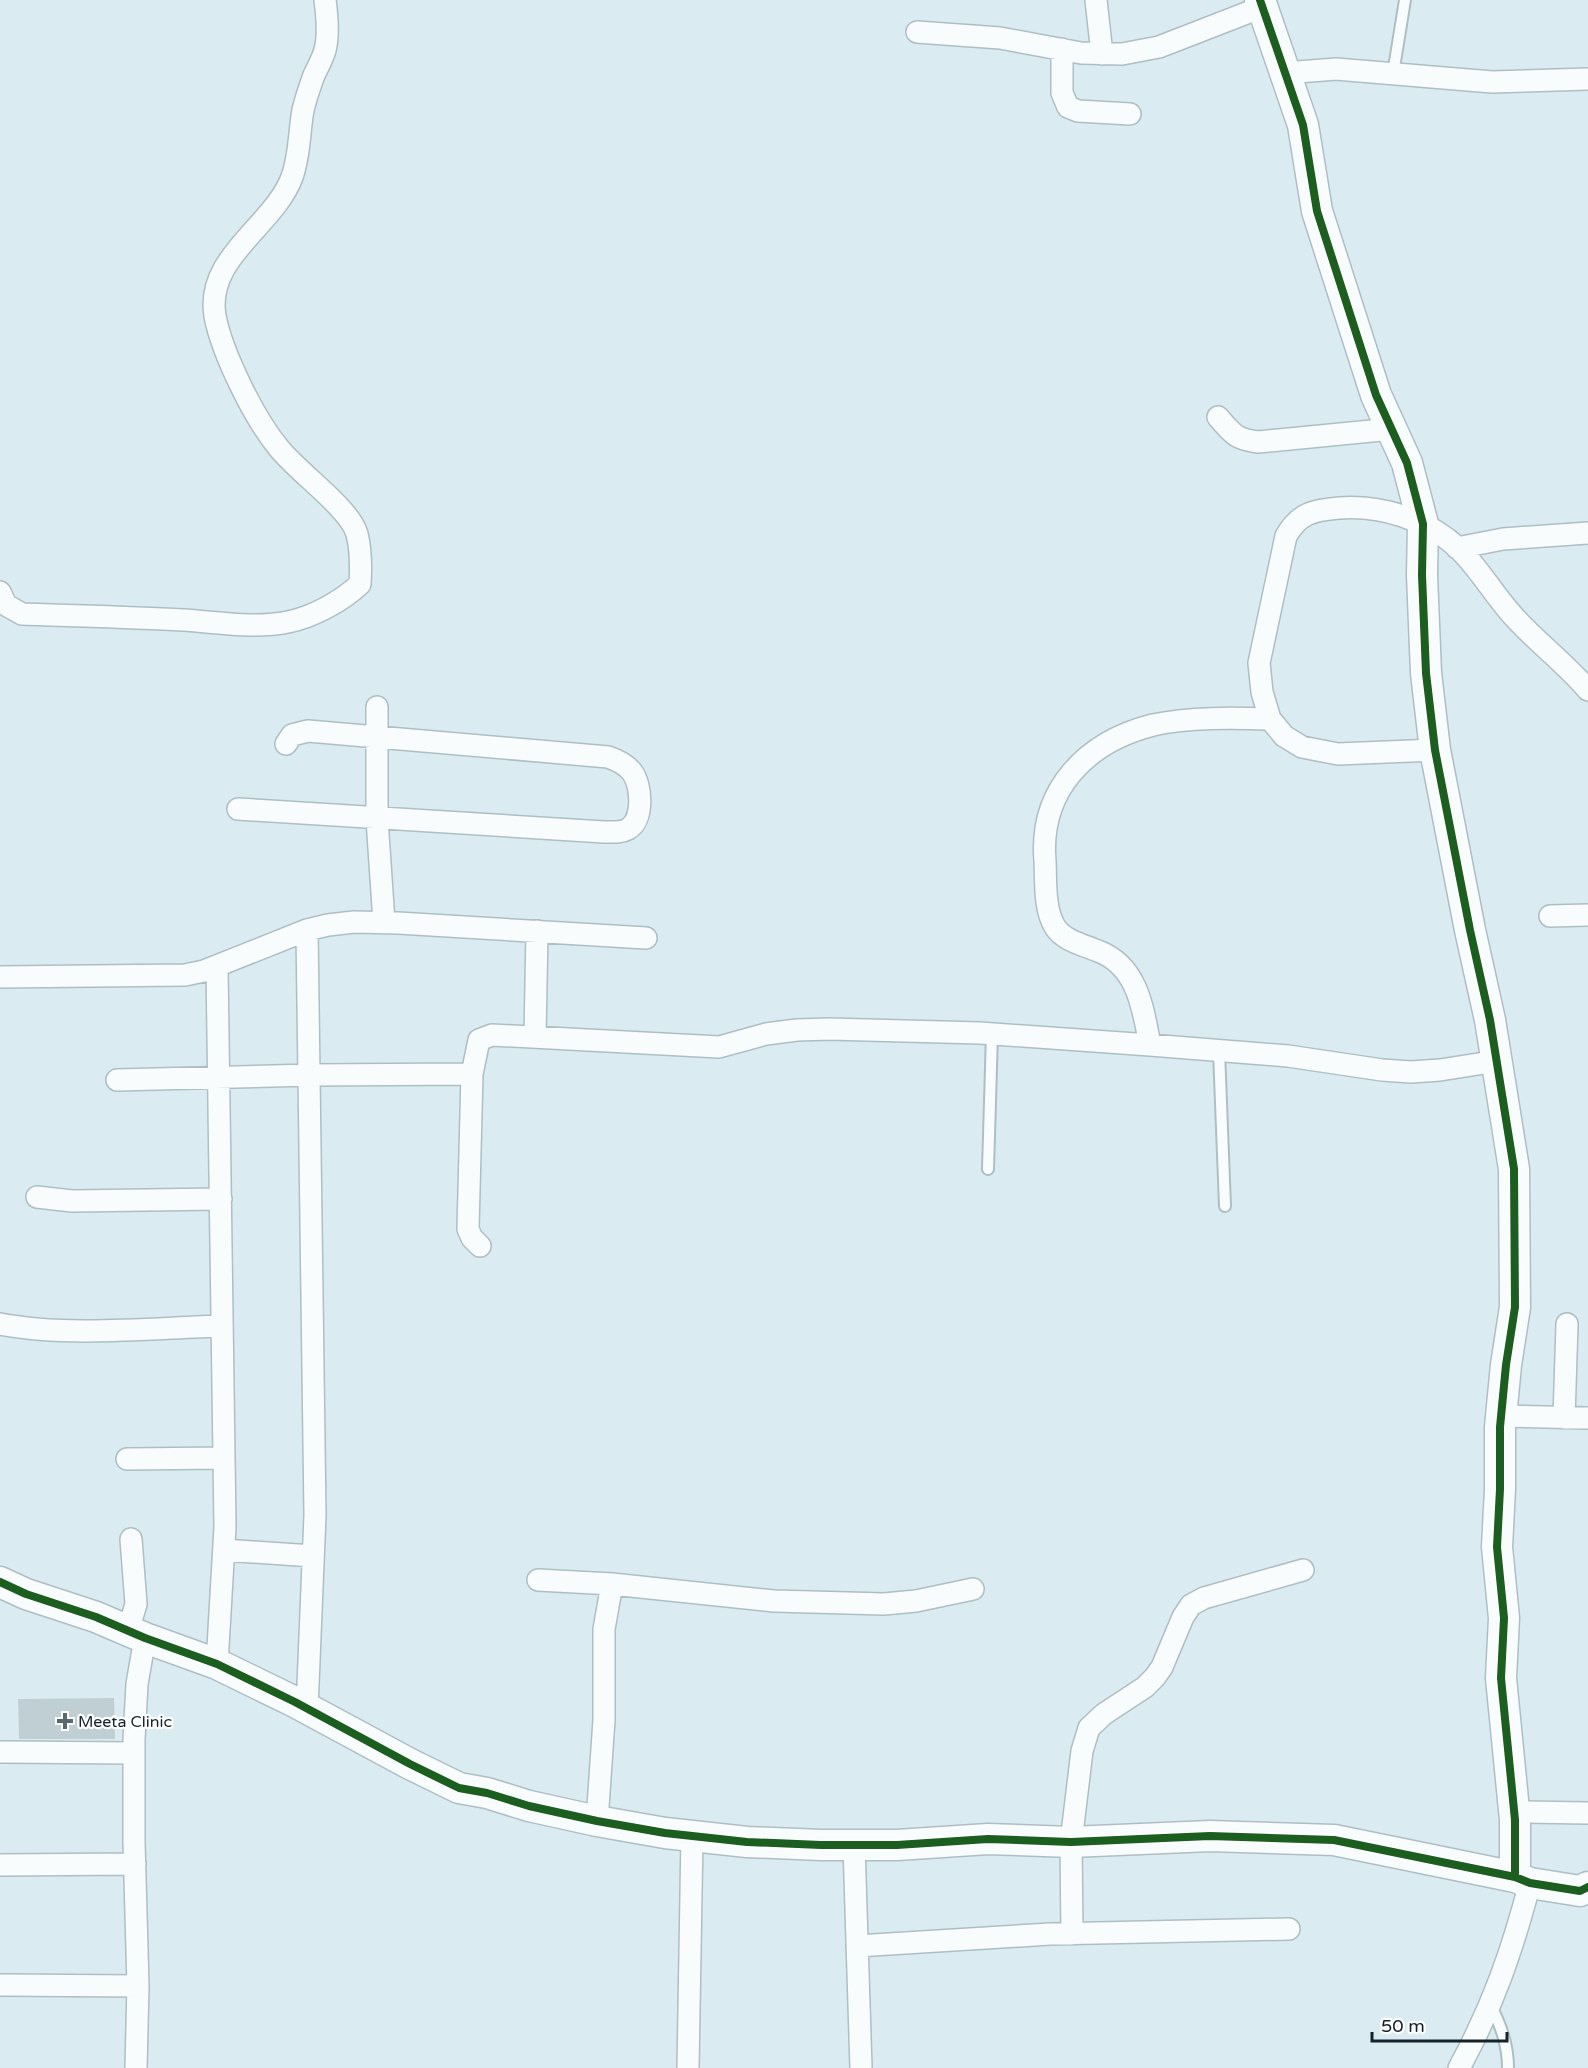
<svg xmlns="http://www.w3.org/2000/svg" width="1588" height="2068" viewBox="0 0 1588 2068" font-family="'Varela Round',sans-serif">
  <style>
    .building { fill: #c0cfd4 }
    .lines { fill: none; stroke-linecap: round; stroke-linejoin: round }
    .lane-casing { stroke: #afbec4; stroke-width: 14 }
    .street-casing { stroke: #afbec4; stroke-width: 24 }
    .secondary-casing { stroke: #afbec4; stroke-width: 33 }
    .lane { stroke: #f9fcfd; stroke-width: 10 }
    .street { stroke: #f9fcfd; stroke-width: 21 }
    .secondary { stroke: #f9fcfd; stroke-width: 30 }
    .cycleway-casing { stroke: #fff; stroke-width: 11 }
    .cycleway { stroke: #1b5e20; stroke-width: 8 }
    .poi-dot { fill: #59696f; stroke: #fff; stroke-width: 2 }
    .labels { text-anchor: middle; stroke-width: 4.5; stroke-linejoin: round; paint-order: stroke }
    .poi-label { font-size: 16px; fill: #142329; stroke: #fff; text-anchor: start }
  </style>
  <rect width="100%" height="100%" fill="#daecf2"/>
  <path class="building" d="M 114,1698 L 115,1739 L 19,1739 L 18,1699 Z"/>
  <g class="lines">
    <g class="lane-casing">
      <path id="lane" d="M 1393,74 L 1405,0
        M 1219,1051 L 1225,1206
        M 988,1169 L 992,1034
        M 1491,2006 C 1501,2026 1508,2045 1508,2068"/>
    </g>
    <g class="street-casing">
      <path id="street" d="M 1096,0 L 1102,54
        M 917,32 L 1000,38 L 1081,53 L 1122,54 L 1159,47 L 1262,7
        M 1062,49 L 1062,93 L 1068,107 L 1078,111 L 1130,114
        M 1285,73 L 1336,69 L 1492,82 L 1588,79
        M 1218,417 C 1233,434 1235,439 1258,442 L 1392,429
        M 1457,548 L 1503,539 L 1588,533
        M 0,592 L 6,605 L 22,614 C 76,616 129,617 183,620 C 217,622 254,629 288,622 C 313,617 342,601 360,584 C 361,568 361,550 357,534 C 350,508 296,471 278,447 C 254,418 222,353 215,316 C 205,257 274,226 292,177 C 300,155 299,132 303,110 C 306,98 310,86 314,75 C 318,67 323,58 325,50 C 329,35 327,15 325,0
        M 377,707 L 377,819 L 384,922
        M 1435,750 L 1338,754 L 1302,747 L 1284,736 L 1270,719 L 1262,692 L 1259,663 L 1286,536 C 1299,513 1314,510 1339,508 C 1381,505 1427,519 1458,548 C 1480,569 1495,597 1516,619 C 1539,644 1566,664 1588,690
        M 238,809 L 604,832 C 612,832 621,833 628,829 C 644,820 642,785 632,772 C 626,764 617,760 608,757 L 308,731 L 292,735 L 286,744
        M 1550,916 L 1588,915
        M 307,930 L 315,1515 L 307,1709
        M 217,966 L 225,1527 L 217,1664
        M 0,977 L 185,975 L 204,971 L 307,930 L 328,925 L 354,922 L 398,923 L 646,938
        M 535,1037 L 537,931
        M 1150,1045 C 1143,1009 1138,966 1098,951 C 1084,945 1064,941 1055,927 C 1044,909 1046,882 1045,861 C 1039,790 1086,742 1153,725 C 1189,717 1234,718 1270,719
        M 117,1080 L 309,1075 L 472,1074
        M 37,1197 L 72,1201 L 221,1199
        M 480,1246 L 472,1238 L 468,1229 L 472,1074 L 479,1040 L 492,1035 L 719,1047 L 766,1034 L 797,1030 L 829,1029 L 980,1033 L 1150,1045 L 1288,1056 L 1382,1070 L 1411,1072 L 1440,1070 L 1497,1061
        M 0,1324 C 69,1337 152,1328 222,1326
        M 1501,1416 L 1588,1418
        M 1564,1418 L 1567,1324
        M 127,1459 L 224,1458
        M 224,1550 L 313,1556
        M 538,1580 L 612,1584 L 774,1601 L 884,1604 L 916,1601 L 973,1589
        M 128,1631 L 136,1604 L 131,1539
        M 0,1752 L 134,1753
        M 1515,1812 L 1588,1813
        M 597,1821 L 604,1720 L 604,1629 L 612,1584
        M 854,1845 L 861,2068
        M 0,1865 L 135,1864
        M 1072,1934 L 1071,1842 L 1082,1751 L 1089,1728 L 1104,1714 L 1145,1687 L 1155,1677 L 1162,1667 L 1183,1617 L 1191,1605 L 1204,1598 L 1303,1570
        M 857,1946 L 1050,1934 L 1289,1929
        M 0,1985 L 138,1986
        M 136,2068 L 138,1986 L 134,1842 L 134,1739 L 137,1684 L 145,1638
        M 688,2068 L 692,1836
        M 1459,2068 C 1493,2006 1512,1951 1530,1883"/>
    </g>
    <g class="secondary-casing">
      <path id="secondary" d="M 1260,0 L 1303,125 L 1317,211 L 1376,395 L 1407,463 L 1423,524 L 1422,575 L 1426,673 L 1435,750 L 1470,930 L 1490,1020 L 1514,1169 L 1515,1307 L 1506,1365 L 1500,1427 L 1500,1489 L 1497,1547 L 1504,1618 L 1501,1678 L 1515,1820 L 1515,1877
        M 0,1582 L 26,1594 L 96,1617 L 145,1638 L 217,1664 L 295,1702 L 410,1764 L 459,1788 L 487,1793 L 529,1806 L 597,1821 L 665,1833 L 747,1842 L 821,1845 L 897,1845 L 988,1839 L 1071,1842 L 1210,1836 L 1334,1840 L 1515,1877 L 1530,1883 L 1580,1891 L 1588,1887"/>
    </g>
    <use href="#lane" class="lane"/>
    <use href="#street" class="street"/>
    <use href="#secondary" class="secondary"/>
    <g class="cycleway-casing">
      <path id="cycleway" d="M 1260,0 L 1303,125 L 1317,211 L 1376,395 L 1407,463 L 1423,524 L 1422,575 L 1426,673 L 1435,750 L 1470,930 L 1490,1020 L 1514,1169 L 1515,1307 L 1506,1365 L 1500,1427 L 1500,1489 L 1497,1547 L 1504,1618 L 1501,1678 L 1515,1820 L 1515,1877
        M 0,1582 L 26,1594 L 96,1617 L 145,1638 L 217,1664 L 295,1702 L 410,1764 L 459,1788 L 487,1793 L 529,1806 L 597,1821 L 665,1833 L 747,1842 L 821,1845 L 897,1845 L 988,1839 L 1071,1842 L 1210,1836 L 1334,1840 L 1515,1877 L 1530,1883 L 1580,1891 L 1588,1887"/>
    </g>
    <use href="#cycleway" class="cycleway"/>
  </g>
  <path class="poi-dot" d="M62 1712h6v6h6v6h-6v6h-6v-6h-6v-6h6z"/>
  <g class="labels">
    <g class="poi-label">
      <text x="78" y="1727">Meeta Clinic</text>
    </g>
  </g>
  <path d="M1372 2032v9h135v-9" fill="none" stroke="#142329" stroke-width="3"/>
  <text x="1381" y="2032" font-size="18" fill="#142329" stroke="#ffffff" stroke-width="4.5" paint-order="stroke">50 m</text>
</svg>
